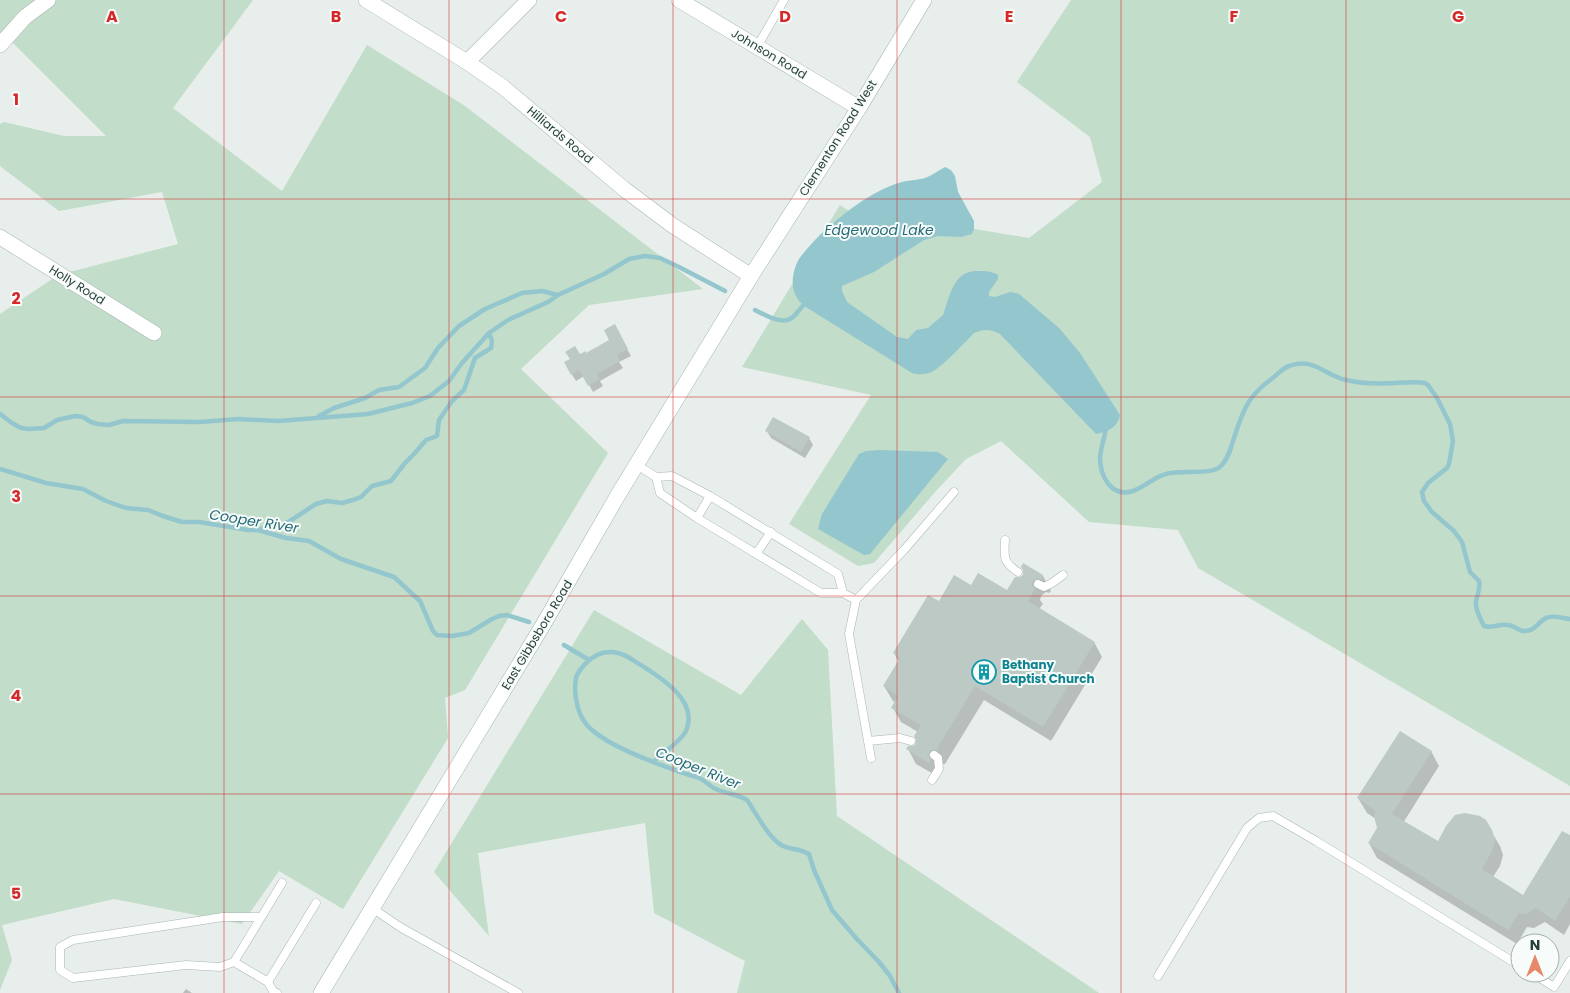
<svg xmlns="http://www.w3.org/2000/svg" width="1570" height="993" viewBox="0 0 1570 993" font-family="Poppins,sans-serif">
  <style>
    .green { fill: #c2ddc9 }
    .water { fill: #94c6ce }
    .shadow { fill: #0003 }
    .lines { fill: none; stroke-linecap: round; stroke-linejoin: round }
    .stream { stroke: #94c6ce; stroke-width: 4.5 }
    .building { fill: #bcc9c4 }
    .service-casing { stroke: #a9b6b2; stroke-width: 9 }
    .minor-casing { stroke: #a9b6b2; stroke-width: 16 }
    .tertiary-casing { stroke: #a9b6b2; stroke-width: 16 }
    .secondary-casing { stroke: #a6b9b2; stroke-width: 16 }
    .service { stroke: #fff; stroke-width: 8 }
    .minor { stroke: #fff; stroke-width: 15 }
    .tertiary { stroke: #fff; stroke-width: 15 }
    .secondary { stroke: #fff; stroke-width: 15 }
    .grid { fill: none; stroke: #d62828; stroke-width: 1; stroke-opacity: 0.55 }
    .labels { text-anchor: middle; stroke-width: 4; stroke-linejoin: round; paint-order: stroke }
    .street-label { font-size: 12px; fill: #263f38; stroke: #f7fbf9 }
    .culture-label { font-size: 12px; font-weight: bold; fill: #0d838f; stroke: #f7fbf9; text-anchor: start }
    .water-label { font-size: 14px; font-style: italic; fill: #246b78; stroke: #f7fbf9 }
    .grid-label { font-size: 16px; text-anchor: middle; font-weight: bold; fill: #d62828; stroke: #f7fbf9; stroke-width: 4; stroke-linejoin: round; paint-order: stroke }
  </style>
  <rect width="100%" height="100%" fill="#e7eeeb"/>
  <path class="green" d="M 0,0 L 253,0 L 173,108 L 282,191 L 367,45 L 465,106 L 703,289 L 589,305 L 521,369 L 608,453 L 465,690 L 445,698 L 448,738 L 343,909 L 279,871 L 242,924 L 114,899 L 2,925 L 12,960 L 0,990 L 0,314 L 58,275 L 178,244 L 162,192 L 59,211 L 0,166 L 0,124 L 4,122 L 64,136 L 106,136 L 3,33 L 0,37 Z
    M 1071,0 L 1570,0 L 1570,786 L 1198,568 L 1178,530 L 1089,522 L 1001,441 L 966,459 L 935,492 L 874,563 L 858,566 L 789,524 L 871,395 L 742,367 L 840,205 L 849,211 L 948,168 L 974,229 L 1029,238 L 1102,182 L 1090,137 L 1017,82 Z
    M 594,610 L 741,695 L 802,619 L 828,650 L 837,816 L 1099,993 L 737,993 L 745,961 L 654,913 L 645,823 L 478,853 L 489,936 L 434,872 Z"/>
  <path class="water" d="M 945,167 L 951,170 L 955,176 L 958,192 L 974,221 L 974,229 L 972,234 L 961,237 L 938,236 L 924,240 L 874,272 L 842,286 L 842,291 L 847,302 L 897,337 L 908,339 L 916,330 L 928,328 L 943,315 C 950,296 953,270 978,271 C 985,271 992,271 998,275 L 998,279 L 989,292 L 989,296 L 995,297 L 1010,292 L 1019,294 L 1059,328 L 1080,353 L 1120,415 C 1118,427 1108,432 1096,434 L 1000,334 C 991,329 984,329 974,333 C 962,345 949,360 935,370 C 928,375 919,375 912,373 L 809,309 C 804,306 799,302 796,296 C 790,286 793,269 799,259 C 815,237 844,212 867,198 C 878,191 891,185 902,182 C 911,180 920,180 928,177 C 934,174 939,170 945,167 Z
    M 879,450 L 938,452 L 948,459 L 870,554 L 864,555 L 818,529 L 822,514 L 859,454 L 866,451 Z"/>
  <path class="shadow" d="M 614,326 L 631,356 L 619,362 L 623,368 L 600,381 L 603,386 L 593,392 L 584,376 L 576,381 L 565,363 L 579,356 L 586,355 L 611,341 Z
    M 767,431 L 809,438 L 813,445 L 805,458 L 771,438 Z
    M 1024,565 L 1043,576 L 1051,591 L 1049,593 L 1046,592 L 1041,596 L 1040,600 L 1043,604 L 1039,609 L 1094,642 L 1102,657 L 1051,741 L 984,700 L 945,764 L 941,764 L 937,776 L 916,764 L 908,749 L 916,745 L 918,732 L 901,722 L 893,708 L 896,703 L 893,701 L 884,686 L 899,662 L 894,653 L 939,602 L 971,586 L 1007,592 L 1024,575 Z
    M 1431,751 L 1439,766 L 1403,823 L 1438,843 L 1491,831 L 1500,846 L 1503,855 L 1500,866 L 1493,877 L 1523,896 L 1570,836 L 1570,924 L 1564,935 L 1545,922 L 1534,928 L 1527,927 L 1517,944 L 1377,858 L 1369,843 L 1379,828 L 1376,819 L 1367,813 L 1358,798 Z
    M 186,989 L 192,993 L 183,993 Z"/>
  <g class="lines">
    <path class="stream" d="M 755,310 C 765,315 783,326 793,317 C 799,312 801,306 807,302
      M 0,414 L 12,423 L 21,428 L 29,429 L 44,428 L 57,420 L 75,416 L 83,417 L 91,422 L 98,424 L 109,425 L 123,421 L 200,422 L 238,419 L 278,421 L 368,414 L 412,403 L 430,396 L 449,381 L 462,363 L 489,333 L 508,320 L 548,302 L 558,295 L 604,274 L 629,259 L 645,256 L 660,258 L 679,267 L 725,291
      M 319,416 L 334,408 L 365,398 L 379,390 L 399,387 L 425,368 L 438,348 L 459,326 L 485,309 L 522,293 L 542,291 L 558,295
      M 1106,427 C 1105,437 1101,447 1100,457 C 1100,476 1111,498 1133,491 C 1145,487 1154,477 1166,474 C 1181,469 1211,476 1221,466 C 1230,457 1231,445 1235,435 C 1244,407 1250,394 1274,377 C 1279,373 1283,368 1289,366 C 1314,357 1324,375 1346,380 C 1362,384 1378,384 1395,383 C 1405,383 1415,381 1425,383 L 1428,385 L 1437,398 L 1450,424 L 1453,441 L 1449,464 L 1447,468 L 1428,483 L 1422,492 L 1424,501 L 1432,512 L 1454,531 L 1462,542 L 1470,572 L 1479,581 C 1481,589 1477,594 1476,602 C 1475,610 1481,620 1484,626 C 1493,629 1499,623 1508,625 C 1513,625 1517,630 1523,631 C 1535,632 1537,623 1546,618 C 1553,614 1563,619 1570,619
      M 0,469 L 46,483 L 83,489 L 106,501 L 126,508 L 148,510 L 163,516 L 182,522 L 199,522 L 248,530 L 258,530 L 286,538 L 309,541 L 341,559 L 394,577 L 420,601 L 433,631 L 437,635 L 452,636 L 469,633 L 492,619 L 499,616 L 507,615 L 529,622
      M 260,529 L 279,526 L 290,521 L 316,504 L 327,501 L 342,503 L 353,500 L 361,497 L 372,486 L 391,481 L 405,463 L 414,454 L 426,440 L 437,436 L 439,420 L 452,401 L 464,390 L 475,358 L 491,348 L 492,341 L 489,333
      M 564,645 L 589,660
      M 653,762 C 662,754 681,741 686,731 C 701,697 650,671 628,657 C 611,648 596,652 584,665 C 581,669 577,673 576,678 C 573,696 578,719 592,730 C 611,747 653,762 677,771 C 684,774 692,775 699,778 C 706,781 711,788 718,790 C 728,794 738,794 747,800 C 756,813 769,839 783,846 C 792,850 799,848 809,854 L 814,870 L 832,910 L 856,938 L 879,962 L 890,976 L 899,993"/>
  </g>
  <path class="building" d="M 615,324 L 628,349 L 617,355 L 620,361 L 597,374 L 600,379 L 588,386 L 579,370 L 571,375 L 564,362 L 570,359 L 565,352 L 575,346 L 580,354 L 586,351 L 586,353 L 609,340 L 604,330 Z
    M 773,417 L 810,437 L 801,452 L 765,431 Z
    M 1023,563 L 1043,575 L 1041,579 L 1037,578 L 1033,581 L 1032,585 L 1035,589 L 1028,601 L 1095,642 L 1043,727 L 975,686 L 936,750 L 932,750 L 929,752 L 929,757 L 931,759 L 929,763 L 906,749 L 908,746 L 912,746 L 915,745 L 916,740 L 914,736 L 921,725 L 891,708 L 898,696 L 883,686 L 900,658 L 893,653 L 928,595 L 939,601 L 954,575 L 971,585 L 978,573 L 1007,590 L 1015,577 L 1020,577 L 1023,575 L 1023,570 L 1021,567 Z
    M 1400,731 L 1432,751 L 1392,814 L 1438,841 L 1446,826 L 1455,815 L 1465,813 L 1480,816 L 1486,820 L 1492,830 L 1495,840 L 1492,851 L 1482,869 L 1523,895 L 1562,831 L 1570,835 L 1570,897 L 1555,921 L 1536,908 L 1526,914 L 1519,913 L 1508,930 L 1368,843 L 1377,828 L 1374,816 L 1375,810 L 1357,798 Z"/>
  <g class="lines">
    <g class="service-casing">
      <path id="service" d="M 757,47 L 784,0
        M 637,465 L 656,477 L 672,476 L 710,496 L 838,574 L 843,593
        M 656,477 L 660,493 L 697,518 L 821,593 L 843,593 L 856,600
        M 697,518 L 710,496
        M 1005,540 C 1004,558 1003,562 1018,572
        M 756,554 L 771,532
        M 1038,584 L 1044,587 L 1052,583 L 1063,575
        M 868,741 L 900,738 L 911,741
        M 871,758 L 849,634 L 856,600 L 904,550 L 954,492
        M 932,780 L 939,769 L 938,758 L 934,755
        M 372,908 L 400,927 L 518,993
        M 234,962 L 220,967 L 186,965 L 73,978 L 60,970 L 60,947 L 73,940 L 223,917 L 261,917
        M 1532,973 L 1554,987 L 1570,961
        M 1158,976 L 1247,828 L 1259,818 L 1273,816 L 1316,841 L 1520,966
        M 268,982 L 316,903
        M 277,993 L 273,991 L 268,982 L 234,962 L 282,883"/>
    </g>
    <g class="minor-casing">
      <path id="minor" d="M 679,0 L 859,108
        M 0,45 L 25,17 L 48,0
        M 467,62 L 529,0
        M 0,237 L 154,333"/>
    </g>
    <g class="tertiary-casing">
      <path id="tertiary" d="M 366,0 L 467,62 L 503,87 L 624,189 L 672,225 L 751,276"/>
    </g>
    <g class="secondary-casing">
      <path id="secondary" d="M 321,993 L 543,625 L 618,495 L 751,276 L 859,108 L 924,0"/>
    </g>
    <use href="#service" class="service"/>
    <use href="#minor" class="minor"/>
    <use href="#tertiary" class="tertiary"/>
    <use href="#secondary" class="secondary"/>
  </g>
  <path class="grid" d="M 224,0 L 224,993M 449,0 L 449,993M 673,0 L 673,993M 897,0 L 897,993M 1121,0 L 1121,993M 1346,0 L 1346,993M 0,199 L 1570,199M 0,397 L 1570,397M 0,596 L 1570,596M 0,794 L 1570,794"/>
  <defs>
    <g id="building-ring" transform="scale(1.25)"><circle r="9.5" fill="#f7fbf9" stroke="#0f9aa8" stroke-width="1.5"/><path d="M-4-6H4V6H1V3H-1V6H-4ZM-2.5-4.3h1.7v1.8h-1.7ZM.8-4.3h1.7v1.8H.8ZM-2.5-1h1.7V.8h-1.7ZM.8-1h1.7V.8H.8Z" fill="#0f9aa8"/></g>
  </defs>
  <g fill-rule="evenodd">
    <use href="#building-ring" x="984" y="672"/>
  </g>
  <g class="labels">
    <g class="street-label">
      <text transform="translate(769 54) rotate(31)" y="4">Johnson Road</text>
      <text transform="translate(560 135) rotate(40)" y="4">Hilliards Road</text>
      <text transform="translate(838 138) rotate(-58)" y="4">Clementon Road West</text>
      <text transform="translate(77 285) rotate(32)" y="4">Holly Road</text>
      <text transform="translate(537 635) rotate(-59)" y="4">East Gibbsboro Road</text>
    </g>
    <g class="culture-label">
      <text x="1002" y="669">Bethany<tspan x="1002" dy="14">Baptist Church</tspan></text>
    </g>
    <g class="water-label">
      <text x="879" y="235">Edgewood Lake</text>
      <text transform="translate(254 521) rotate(9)" y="5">Cooper River</text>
      <text transform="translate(698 768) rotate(22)" y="5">Cooper River</text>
    </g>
  </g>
  <g class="grid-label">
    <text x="112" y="22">A</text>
    <text x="336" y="22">B</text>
    <text x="561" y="22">C</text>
    <text x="785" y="22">D</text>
    <text x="1009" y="22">E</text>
    <text x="1234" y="22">F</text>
    <text x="1458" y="22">G</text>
    <text x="16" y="105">1</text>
    <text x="16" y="304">2</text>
    <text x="16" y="502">3</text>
    <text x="16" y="701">4</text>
    <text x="16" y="899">5</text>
  </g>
  <g transform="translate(1535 958)"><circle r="24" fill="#f7fbf9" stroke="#a3b0ac"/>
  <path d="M0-4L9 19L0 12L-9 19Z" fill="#e8886b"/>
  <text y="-8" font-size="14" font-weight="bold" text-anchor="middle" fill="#263f38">N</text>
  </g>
</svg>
